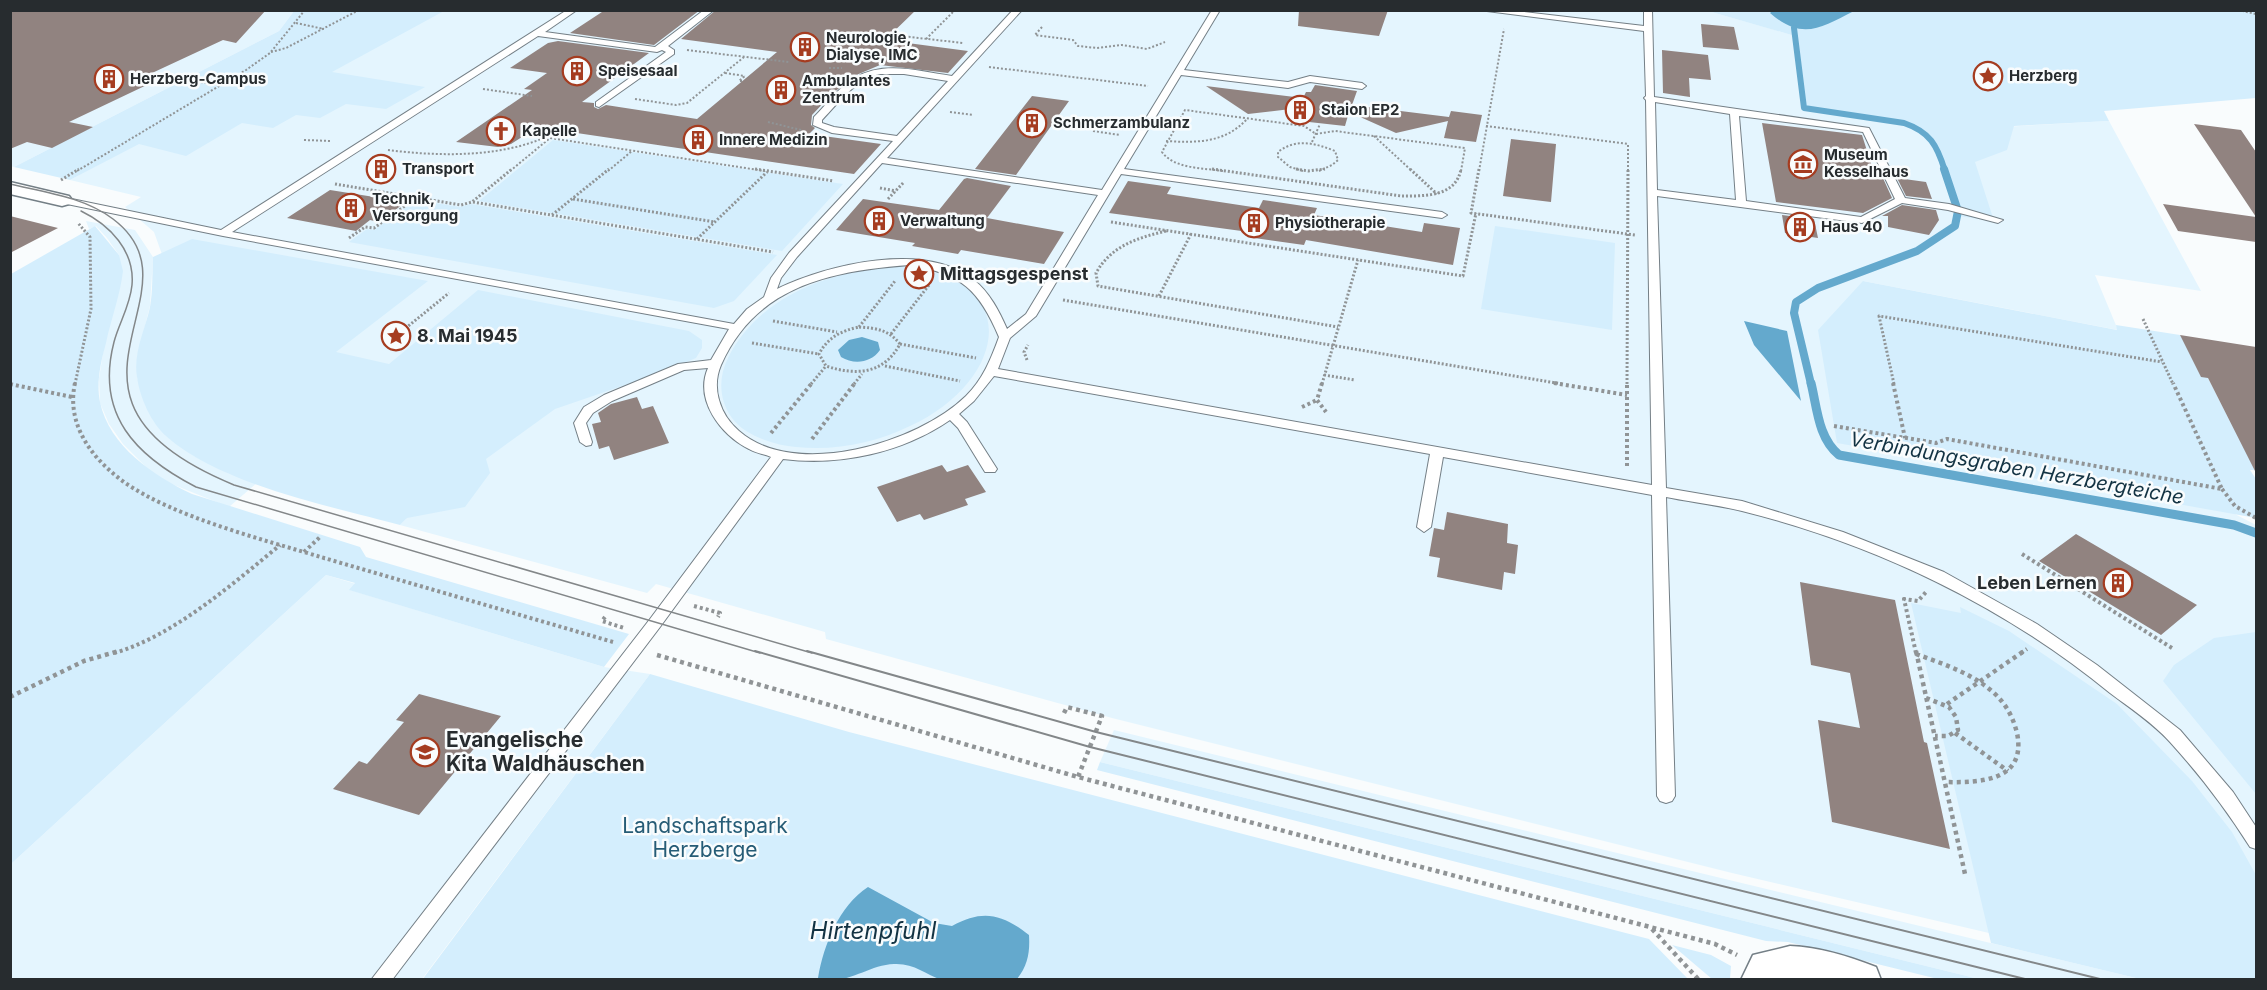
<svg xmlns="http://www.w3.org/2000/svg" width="2267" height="990" viewBox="0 0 2267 990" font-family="Inter,sans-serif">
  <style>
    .built { fill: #e4f5fe }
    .green { fill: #d4eefd }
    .water { fill: #64a9cd }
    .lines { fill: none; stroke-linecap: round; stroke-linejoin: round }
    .stream-far2 { stroke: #64a9cd; stroke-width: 6 }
    .stream-far1 { stroke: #64a9cd; stroke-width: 8 }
    .stream { stroke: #64a9cd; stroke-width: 9 }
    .building { fill: #918380 }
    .lane-casing { stroke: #747f86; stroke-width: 2 }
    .street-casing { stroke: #747f86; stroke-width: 3 }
    .path-far3 { stroke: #909496; stroke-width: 2; stroke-dasharray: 2 2; stroke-linecap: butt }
    .path-far2 { stroke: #909496; stroke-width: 3; stroke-dasharray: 2 2; stroke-linecap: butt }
    .path-far1 { stroke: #909496; stroke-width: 4; stroke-dasharray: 3 3; stroke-linecap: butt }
    .path { stroke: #909496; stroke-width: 4.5; stroke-dasharray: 4 4; stroke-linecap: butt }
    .lane { fill: #fff; fill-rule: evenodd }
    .street { fill: #fff; fill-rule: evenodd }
    .tram-far1 { stroke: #838789; stroke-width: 1.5 }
    .tram { stroke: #838789; stroke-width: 2 }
    .labels { text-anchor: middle; stroke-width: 5; stroke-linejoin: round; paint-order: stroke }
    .far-poi-label { font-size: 15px; font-weight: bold; fill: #272c2f; stroke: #f9fcfd; text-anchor: start }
    .poi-label { font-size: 18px; font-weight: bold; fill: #272c2f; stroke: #f9fcfd; text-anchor: start }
    .water-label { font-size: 20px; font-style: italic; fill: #133343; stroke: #f9fcfd }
    .near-poi-label { font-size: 21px; font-weight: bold; fill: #272c2f; stroke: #f9fcfd; text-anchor: start }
    .near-park-label { font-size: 21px; fill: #265c76; stroke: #f9fcfd }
    .near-water-label { font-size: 24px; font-style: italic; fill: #133343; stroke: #f9fcfd }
  </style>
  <rect width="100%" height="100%" fill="#f9fcfd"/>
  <path class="built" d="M 386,10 L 1708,11 L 1796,36 L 1966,129 L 2109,121 L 2201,291 L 2095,275 L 2118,330 L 1863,281 L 2231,512 L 2256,525 L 2256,979 L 2186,979 L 1732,873 L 1112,718 L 826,639 L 825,632 L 656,584 L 647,593 L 400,525 L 406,519 L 164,260 L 154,232 L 125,207 L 141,197 L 70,180 Z
    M 10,11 L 294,11 L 279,31 L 14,167 L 10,166 Z
    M 86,221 L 135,230 L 153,257 L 150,306 L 137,358 L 137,378 L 166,436 L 194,456 L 230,474 L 257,483 L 229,507 L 169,483 L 151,472 L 123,444 L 109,424 L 100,403 L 99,378 L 119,255 L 107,238 L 96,226 L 89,229 Z
    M 326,575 L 356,584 L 350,590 L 604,667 L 650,674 L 422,979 L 11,980 L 11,864 Z
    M 1114,730 L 1609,851 L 2140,979 L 1979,979 L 1100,762 Z"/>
  <path class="green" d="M 294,11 L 444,11 L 332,72 L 425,87 L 386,109 L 346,104 L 320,118 L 296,115 L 273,128 L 242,123 L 186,156 L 139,144 L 70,180 L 14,167 L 279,31 Z
    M 1708,11 L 2256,11 L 2256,98 L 2104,111 L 2109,121 L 2014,126 L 2007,150 L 1975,162 L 1994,221 L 1958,216 C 1959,201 1939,147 1929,136 C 1922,128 1913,126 1904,123 L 1804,108 L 1795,36 Z
    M 553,140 L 843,184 L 782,251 L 479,201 Z
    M 416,200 L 460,207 L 471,204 L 777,255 L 734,301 L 714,308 L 349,242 L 367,229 L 374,230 Z
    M 95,226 L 119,255 L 123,271 C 120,296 111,319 106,343 C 101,361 96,383 100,402 C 109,446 154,476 192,494 L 360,547 L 366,557 L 629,634 L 604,667 L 349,590 L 355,583 L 326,575 L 11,864 L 11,274 Z
    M 1495,226 L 1615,243 L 1612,330 L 1481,309 Z
    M 192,239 L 428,281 L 336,352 L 389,364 L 478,290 L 689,331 L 702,340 L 702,348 L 696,358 L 660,373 L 555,409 L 486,459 L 490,473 L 465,507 L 407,518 L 400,525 C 330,506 222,485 167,437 C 151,423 140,398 137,377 C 133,353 145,330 150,307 C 153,291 152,273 153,257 Z
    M 899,266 C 1028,277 1006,382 910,426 C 875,443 836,451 796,447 C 775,445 745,436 732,418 C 719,400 718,378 728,358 C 759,295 833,270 899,266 Z
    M 1863,281 L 2117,330 L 2116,325 L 2180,335 L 2208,378 L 2255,470 L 2250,470 L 2256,479 L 2256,518 L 1837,443 L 1818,330 Z
    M 1911,603 L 1961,613 L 1960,607 L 2009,631 L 2117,704 L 2192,781 L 2232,832 L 2256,875 L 2256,979 L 2140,979 L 1991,943 Z
    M 2256,632 L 2256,794 L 2163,681 L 2174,665 L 2214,638 Z
    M 650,674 L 849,732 L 1649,939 L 1688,979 L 422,980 Z
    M 1100,762 L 1979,979 L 1938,979 L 1788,942 L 1766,941 L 1097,770 Z
    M 1672,945 L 1711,955 L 1731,966 L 1730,979 L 1712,979 Z"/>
  <path class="water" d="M 1773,10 L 1854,10 L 1854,11 C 1821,28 1802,41 1770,13 Z
    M 1744,321 L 1787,331 L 1801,401 L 1754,345 Z
    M 862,337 L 878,342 L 880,350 C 871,363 854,365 841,357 L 838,350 L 849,340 Z
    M 868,887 L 934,923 L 952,926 C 983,909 1002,914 1029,935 C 1030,952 1028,965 1017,979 C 1002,980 953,983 942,980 C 925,974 914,963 894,964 C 867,965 846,987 818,978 C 824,944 839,906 868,887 Z"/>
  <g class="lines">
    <path class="stream-far2" d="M 1794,28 L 1804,108 L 1904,123 C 1930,132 1937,145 1945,171"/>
    <path class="stream-far1" d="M 1811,384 L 1794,313 L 1796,302 L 1818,288 L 1917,251 L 1955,226 L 1958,211 L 1944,169"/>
    <path class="stream" d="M 1811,383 C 1817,407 1818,438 1839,455 L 2234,525 L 2256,533"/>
  </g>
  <path class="building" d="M 10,10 L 266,10 L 236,43 L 223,40 L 137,80 L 151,83 L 69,122 L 93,127 L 52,148 L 27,142 L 10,149 Z
    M 605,10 L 700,10 L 654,45 L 570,33 Z
    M 716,10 L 916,10 L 885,40 L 968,51 L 948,73 L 880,65 L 854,76 L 832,94 L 812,115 L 811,125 L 815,128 L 809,134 L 881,144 L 854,174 L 543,128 L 533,130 L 511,144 L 498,147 L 456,142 L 532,90 L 524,89 L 547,73 L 510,68 L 548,43 L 558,41 L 649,53 L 582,102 L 594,103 L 594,107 L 598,109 L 606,105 L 697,119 L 777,52 L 681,39 Z
    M 1299,10 L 1388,10 L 1379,36 L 1298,26 Z
    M 1701,24 L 1734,27 L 1739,50 L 1703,47 Z
    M 1662,50 L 1708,55 L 1711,80 L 1689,78 L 1690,97 L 1663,93 Z
    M 1315,85 L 1357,91 L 1352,105 L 1449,117 L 1451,111 L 1482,115 L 1476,142 L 1444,138 L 1448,121 L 1396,133 L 1349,112 L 1345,126 L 1300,121 L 1301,118 L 1294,117 L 1299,108 L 1248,114 L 1206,86 L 1303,98 L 1306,92 L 1311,92 Z
    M 1032,96 L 1069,101 L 1016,175 L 975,169 Z
    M 1762,123 L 1862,135 L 1875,176 L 1882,176 L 1892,198 L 1863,213 L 1776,202 Z
    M 2194,124 L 2241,130 L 2256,152 L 2256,217 Z
    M 1511,139 L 1556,144 L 1551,202 L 1503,196 Z
    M 967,178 L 1011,186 L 987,218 L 1064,232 L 1044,264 L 961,250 L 958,254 L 912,246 L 915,243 L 836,230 L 863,199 L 939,210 L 964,179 Z
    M 1897,178 L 1926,182 L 1932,199 L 1906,196 Z
    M 1128,181 L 1171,187 L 1167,194 L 1259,208 L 1263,200 L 1317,208 L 1314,215 L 1422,232 L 1424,223 L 1460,228 L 1453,265 L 1306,240 L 1304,245 L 1247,237 L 1249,232 L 1109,213 Z
    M 330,190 L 406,202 L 379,222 L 370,220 L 356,231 L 287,218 Z
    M 2163,204 L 2256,217 L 2256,242 L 2178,231 Z
    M 1902,205 L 1936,210 L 1939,220 L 1929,235 L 1888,227 L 1888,216 L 1882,216 Z
    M 1782,215 L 1814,219 L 1818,238 L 1785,233 Z
    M 10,216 L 58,228 L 10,253 Z
    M 2180,335 L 2256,347 L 2256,473 L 2208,378 L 2201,377 Z
    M 637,397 L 642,409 L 653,406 L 669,443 L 614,460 L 609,446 L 599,449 L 592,424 L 601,422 L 598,413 L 611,404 Z
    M 942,465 L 947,472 L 968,465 L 986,492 L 965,499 L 968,505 L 924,520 L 920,514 L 897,522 L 877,487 Z
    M 1447,512 L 1508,524 L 1507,543 L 1518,545 L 1515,574 L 1504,572 L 1502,590 L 1437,577 L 1440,558 L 1429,556 L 1434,528 L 1444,530 Z
    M 2076,534 L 2197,605 L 2161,635 L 2039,561 Z
    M 1800,582 L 1895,600 L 1924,742 L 1927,743 L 1950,849 L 1832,822 L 1818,720 L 1860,728 L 1850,673 L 1811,665 Z
    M 419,694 L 501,716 L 419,815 L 333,789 L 359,761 L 367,764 L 404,722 L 396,720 Z"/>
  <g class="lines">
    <g class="lane-casing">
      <path id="lane" d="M 567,10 L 577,10 L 545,32 L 655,47 L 704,10 L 714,10 L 668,46 L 674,50 L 674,54 L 599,107 L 596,106 L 596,102 L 666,52 L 662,50 L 657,52 L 538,36 L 232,232 L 734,324 L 747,309 L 764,297 L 771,278 L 789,253 L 893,141 L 832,133 L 813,125 L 814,117 C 827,104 839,87 855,78 C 884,60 921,72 952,76 L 1013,10 L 1022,10 L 887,158 L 1102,190 L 1212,10 L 1220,10 L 1184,70 L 1288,82 L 1310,76 L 1362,83 L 1366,86 L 1362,89 L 1310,82 L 1288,88 L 1181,75 L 1124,169 L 1442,212 L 1447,215 L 1442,218 L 1121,174 L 1036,316 L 1010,338 L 998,369 L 1652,485 L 1646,100 L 1644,98 L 1646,96 L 1644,31 L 1479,10 L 1508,10 L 1644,26 L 1644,10 L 1652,10 L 1654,97 L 1869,128 L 1905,198 L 1949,204 L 2003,220 L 1998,223 L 1948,210 L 1902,203 L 1862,223 L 1657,196 L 1666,488 L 1742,501 L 1843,532 L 1944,572 L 2037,624 L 2097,665 L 2180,730 L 2233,792 L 2256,827 L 2256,849 L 2250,847 C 2226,809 2200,775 2170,742 C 2153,723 2130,708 2110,693 C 2004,606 1875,544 1742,511 C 1717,505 1691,502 1666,497 L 1675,796 L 1672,801 L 1666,803 L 1660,801 L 1657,796 L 1652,495 L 1443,457 L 1431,527 L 1424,532 L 1417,527 L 1430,454 L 994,376 L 974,401 L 959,414 L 967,422 L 997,469 L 995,472 L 985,472 L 958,428 L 950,420 C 902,453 840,466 783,459 L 660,627 L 392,980 L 371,980 L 650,619 L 771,457 C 764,454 755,453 749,449 C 721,435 694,400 708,368 L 684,370 L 612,401 L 593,413 L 586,423 L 592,442 L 591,445 L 586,446 L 580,442 L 574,423 L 584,407 L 604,395 L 678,364 L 711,360 L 729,329 L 223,236 L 62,203 L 57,200 L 62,197 L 221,230 ZM 879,74 L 904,74 L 948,81 L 897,136 L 834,127 L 822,123 L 822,120 C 839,102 854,81 879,74 ZM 1655,102 L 1730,114 L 1736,200 L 1657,190 ZM 1739,116 L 1863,132 L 1895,199 L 1861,217 L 1746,201 ZM 882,163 L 1098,195 L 1026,314 L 1007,329 C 999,311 990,293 974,280 C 925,241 829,264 777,289 L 781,278 L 797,257 ZM 910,265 C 962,274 979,290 999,337 C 991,359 983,379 966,396 C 918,443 795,480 739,431 C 720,415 711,388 721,365 C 756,286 830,271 910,265 Z"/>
    </g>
    <g class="street-casing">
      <path id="street" d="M 10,182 L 69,196 L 72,200 L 69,204 L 62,206 L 10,194 Z
        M 1790,946 C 1819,947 1848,956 1876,967 L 1881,980 L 1741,980 L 1753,955 Z"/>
    </g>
    <path class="path-far3" d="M 442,10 L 442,14
      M 2238,10 L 2256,14
      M 296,23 L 324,29
      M 1042,27 L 1035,35 L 1073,40 L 1078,46 L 1097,48 L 1122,45 L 1147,49 L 1165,42
      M 863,39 L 868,39 L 875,33 L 963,43
      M 926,39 L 955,10
      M 687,50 L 789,62
      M 271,52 L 286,48 L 359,10
      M 989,67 L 1148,86
      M 829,68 L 842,68
      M 725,73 L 745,76
      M 173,78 L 220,85
      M 742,81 L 739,81 L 745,76
      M 483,89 L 532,96
      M 635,99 L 676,105 L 687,103 L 744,57
      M 950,112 L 973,115
      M 768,122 L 801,130
      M 1486,126 L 1628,144
      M 1093,131 L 1120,135
      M 1374,136 L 1412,171
      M 304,140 L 331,141
      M 1166,141 C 1197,143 1225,143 1247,119
      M 1312,142 L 1320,124
      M 388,150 C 443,157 511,158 560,130 L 557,125
      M 77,171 L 246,70 L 270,53 L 305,10
      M 510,171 L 550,138 L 765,171
      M 608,171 L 632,151
      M 1223,171 C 1204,168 1174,169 1162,152 L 1185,110 L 1304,126 L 1316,134 L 1335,131 L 1465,148 L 1461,171
      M 1303,171 L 1290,167 L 1278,157 L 1278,152 C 1296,138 1315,143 1335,151 L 1338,160 L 1332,165 L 1319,171
      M 1479,171 L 1504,29
      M 1628,171 L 1628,144"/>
    <path class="path-far2" d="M 755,169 L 834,181
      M 1212,169 L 1401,196 C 1425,196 1456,197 1461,169
      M 1296,169 L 1308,171 L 1325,169
      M 1410,169 L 1437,194
      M 1479,169 L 1471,213 L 1635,235
      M 61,180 L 79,169
      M 335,184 L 461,205 L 472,202 L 512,169
      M 880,188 L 896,191
      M 573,199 L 715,222
      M 888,199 L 904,182
      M 473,202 L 773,252
      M 552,215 L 609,169
      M 1111,222 L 1463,276 L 1476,213
      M 1166,231 C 1137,238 1111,246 1096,273 L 1098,286 L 1338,327
      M 349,238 L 365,227 L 374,228 L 416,198
      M 697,239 L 767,172
      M 1159,296 L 1191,234
      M 1063,300 L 1562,384
      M 2143,319 L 2173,384
      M 773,321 L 837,332
      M 859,327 C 876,328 889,330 900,344 C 884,374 856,376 826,366 L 819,354 C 828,337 841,331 859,327 Z
      M 859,327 L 895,281
      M 891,334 L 929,285
      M 396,336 L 449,293
      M 752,343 L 819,354
      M 900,344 L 976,358
      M 1027,360 L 1024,352 L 1028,345
      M 885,366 L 960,381
      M 1324,375 L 1355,380
      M 75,384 L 91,309 L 90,237 L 78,223
      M 811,384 L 826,366
      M 854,384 L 862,374
      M 1322,384 L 1358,260
      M 1627,384 L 1628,169
      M 1894,384 L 1879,316 L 2162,362"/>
    <path class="path-far1" d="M 75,383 C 66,424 91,458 124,482 C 173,517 265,540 324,558 C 420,586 517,614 613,642
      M 1322,383 L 1317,400 L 1326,412
      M 1554,383 L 1627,395
      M 1893,383 L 1905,438
      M 10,384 L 72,397
      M 1302,407 L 1317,400
      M 1834,426 L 1936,443 L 1947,439 L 2222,489 L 2173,383
      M 771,433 L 812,383
      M 812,439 L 855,383
      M 1627,466 L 1627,383
      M 2222,489 L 2235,506 L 2256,518
      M 304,552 L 320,537
      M 2022,554 L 2172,648
      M 694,606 L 720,613 L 718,617
      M 605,617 L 602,621 L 624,628
      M 114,653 C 172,637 234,583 280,545
      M 1916,653 L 1904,599 L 1918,601 L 1926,592
      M 2021,653 L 2027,649"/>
    <path class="path" d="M 1916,651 L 1965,874
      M 1916,654 C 1943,664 1972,673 1994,693 C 2006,704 2013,717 2017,733 C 2027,781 1980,783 1945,782
      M 657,655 L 1078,777 L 1715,944 L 1737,955
      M 10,697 L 84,661 L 119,651
      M 1926,698 L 1949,707 L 1956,717 L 1958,730 L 1948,736 L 1935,736
      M 1947,704 L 2024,651
      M 1064,713 L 1067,707 L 1102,716 L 1078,777
      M 1955,733 L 2008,771
      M 1652,929 L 1699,980"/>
    <use href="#lane" class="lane"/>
    <use href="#street" class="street"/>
    <path class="tram-far1" d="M 10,184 C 44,192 84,197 113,219 C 210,292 20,397 234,485 L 812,653
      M 81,211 C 110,225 135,251 132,285 C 130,306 119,323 114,342 C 95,415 136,456 196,487 L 760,653"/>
    <path class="tram" d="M 755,651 L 1090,747 L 2029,980
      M 807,651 L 1096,732 L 2104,980"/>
  </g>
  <defs>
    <g id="building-ring" transform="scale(1.5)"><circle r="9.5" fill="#f9fcfd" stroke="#a53c20" stroke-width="1.5"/><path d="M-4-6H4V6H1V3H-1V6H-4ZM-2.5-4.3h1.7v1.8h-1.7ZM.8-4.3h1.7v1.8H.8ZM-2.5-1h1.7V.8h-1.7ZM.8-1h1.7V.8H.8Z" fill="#a53c20"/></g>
    <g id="sight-ring" transform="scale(1.5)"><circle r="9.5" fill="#f9fcfd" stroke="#a53c20" stroke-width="1.5"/><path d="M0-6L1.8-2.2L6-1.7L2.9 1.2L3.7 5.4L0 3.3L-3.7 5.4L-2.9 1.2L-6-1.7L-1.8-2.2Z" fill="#a53c20"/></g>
    <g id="church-ring" transform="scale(1.5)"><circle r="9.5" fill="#f9fcfd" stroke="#a53c20" stroke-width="1.5"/><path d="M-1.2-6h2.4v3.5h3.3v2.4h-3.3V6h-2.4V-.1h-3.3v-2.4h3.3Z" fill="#a53c20"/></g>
    <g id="museum-ring" transform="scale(1.5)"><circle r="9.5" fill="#f9fcfd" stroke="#a53c20" stroke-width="1.5"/><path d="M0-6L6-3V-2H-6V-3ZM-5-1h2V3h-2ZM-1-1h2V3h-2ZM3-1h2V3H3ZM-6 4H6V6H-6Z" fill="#a53c20"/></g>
    <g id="school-ring" transform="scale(1.5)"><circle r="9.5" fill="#f9fcfd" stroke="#a53c20" stroke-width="1.5"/><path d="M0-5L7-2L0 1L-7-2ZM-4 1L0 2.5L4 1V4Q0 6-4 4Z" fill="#a53c20"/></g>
  </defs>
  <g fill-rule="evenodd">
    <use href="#building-ring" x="805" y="47"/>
    <use href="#building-ring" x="577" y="71"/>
    <use href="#sight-ring" x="1988" y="76"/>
    <use href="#building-ring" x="109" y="79"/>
    <use href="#building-ring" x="781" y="90"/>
    <use href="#building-ring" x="1300" y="110"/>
    <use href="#building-ring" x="1032" y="123"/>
    <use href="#church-ring" x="501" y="131"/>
    <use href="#building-ring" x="698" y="140"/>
    <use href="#museum-ring" x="1803" y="164"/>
    <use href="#building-ring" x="381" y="169"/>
    <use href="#building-ring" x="351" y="208"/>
    <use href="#building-ring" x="879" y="221"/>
    <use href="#building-ring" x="1254" y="223"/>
    <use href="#building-ring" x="1800" y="227"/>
    <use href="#sight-ring" x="919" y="274"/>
    <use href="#sight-ring" x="396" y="336"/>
    <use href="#building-ring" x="2118" y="583"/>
    <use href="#school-ring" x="425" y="752"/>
  </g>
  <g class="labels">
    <g class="far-poi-label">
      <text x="826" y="43">Neurologie,<tspan x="826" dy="17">Dialyse, IMC</tspan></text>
      <text x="598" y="76">Speisesaal</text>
      <text x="2009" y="81">Herzberg</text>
      <text x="130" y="84">Herzberg-Campus</text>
      <text x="802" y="86">Ambulantes<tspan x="802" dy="17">Zentrum</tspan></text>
      <text x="1321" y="115">Staion EP2</text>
      <text x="1053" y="128">Schmerzambulanz</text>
      <text x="522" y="136">Kapelle</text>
      <text x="719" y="145">Innere Medizin</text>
      <text x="1824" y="160">Museum<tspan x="1824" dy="17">Kesselhaus</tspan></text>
      <text x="402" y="174">Transport</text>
      <text x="372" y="204">Technik,<tspan x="372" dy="17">Versorgung</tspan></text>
      <text x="900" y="226">Verwaltung</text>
      <text x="1275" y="228">Physiotherapie</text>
      <text x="1821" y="232">Haus 40</text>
    </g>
    <g class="poi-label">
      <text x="940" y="280">Mittagsgespenst</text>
      <text x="417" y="342">8. Mai 1945</text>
      <text x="2097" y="589" text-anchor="end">Leben Lernen</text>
    </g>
    <g class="water-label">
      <text transform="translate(2017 468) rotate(10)" y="7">Verbindungsgraben Herzbergteiche</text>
    </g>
    <g class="near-poi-label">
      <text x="446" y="747">Evangelische<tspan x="446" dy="24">Kita Waldhäuschen</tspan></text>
    </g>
    <g class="near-park-label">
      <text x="705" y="833">Landschaftspark<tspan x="705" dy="24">Herzberge</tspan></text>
    </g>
    <g class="near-water-label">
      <text x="873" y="939">Hirtenpfuhl</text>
    </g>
  </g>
  <rect width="2267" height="990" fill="none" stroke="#272c2f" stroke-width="24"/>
</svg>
